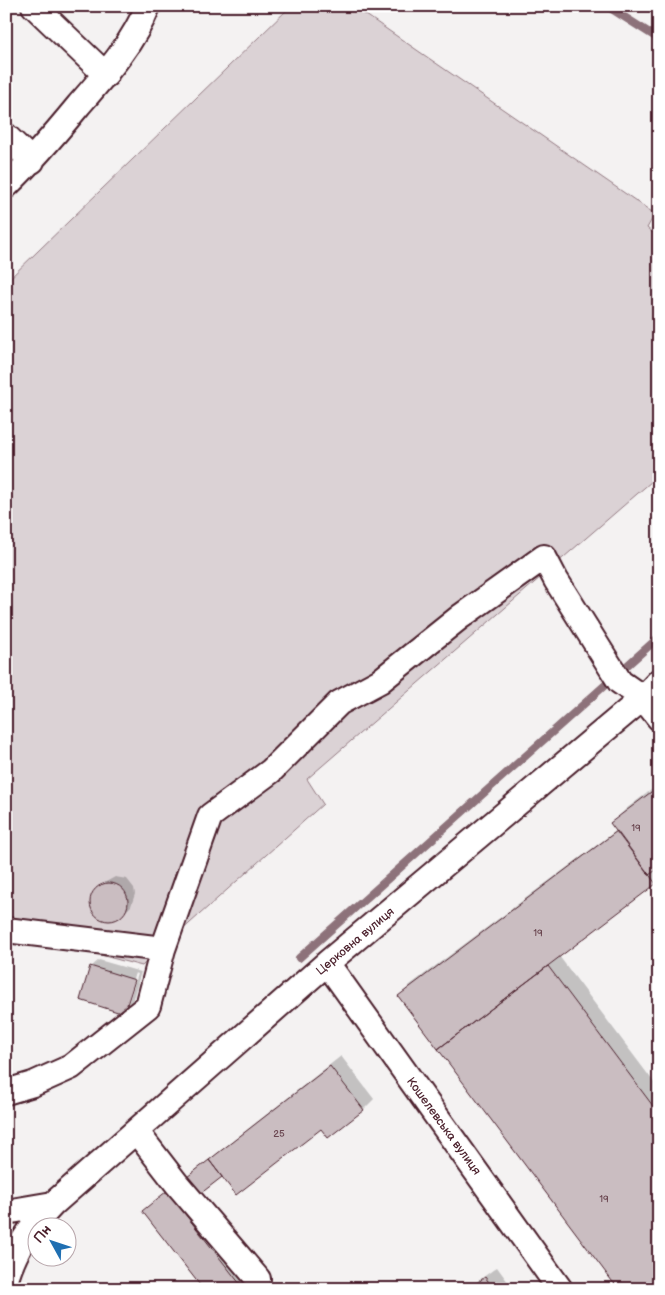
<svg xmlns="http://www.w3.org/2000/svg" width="665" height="1295" viewBox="0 0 665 1295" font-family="'Balsamiq Sans',sans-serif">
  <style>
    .green { fill: #dbd2d5; stroke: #927880 }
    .shadow { fill: #0003; fill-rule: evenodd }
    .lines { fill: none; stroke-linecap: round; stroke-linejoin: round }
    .stream { stroke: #8d727a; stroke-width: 8 }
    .building { fill: #cabdc1; stroke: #4a1f2b }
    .minor-casing { stroke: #4a1f2b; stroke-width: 28 }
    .minor { stroke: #fff; stroke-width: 24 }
    .labels { text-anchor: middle; stroke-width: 4; stroke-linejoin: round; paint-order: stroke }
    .number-label { font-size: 10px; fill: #6a4650 }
    .street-label { font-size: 12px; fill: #4a1f2b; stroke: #fff }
  </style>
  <rect width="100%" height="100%" fill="#f4f2f2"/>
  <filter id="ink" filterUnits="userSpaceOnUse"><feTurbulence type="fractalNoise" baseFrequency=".02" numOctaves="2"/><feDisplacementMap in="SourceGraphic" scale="10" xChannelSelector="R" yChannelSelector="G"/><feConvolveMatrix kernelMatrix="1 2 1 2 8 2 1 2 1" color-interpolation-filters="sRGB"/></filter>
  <g filter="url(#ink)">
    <path class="green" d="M 291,6 L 353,6 L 655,214 L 647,228 L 659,238 L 659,475 L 307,779 L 323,804 L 142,966 L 6,930 L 6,282 Z"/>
    <path class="shadow" d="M 659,784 L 659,880 L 559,956 L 659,1089 L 659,1289 L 620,1289 L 400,996 L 410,985 L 617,830 L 612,823 L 626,809 Z
      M 115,877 L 127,879 L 134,888 L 135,894 L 131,906 L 123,914 L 113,919 L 108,920 L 98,915 L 92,906 L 92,901 L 96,891 L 104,883 Z
      M 99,960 L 141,972 L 131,1005 L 124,1012 L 91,967 ZM 135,973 L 138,974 L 128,1005 L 125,1005 Z
      M 341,1056 L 374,1099 L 364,1109 L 328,1137 L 321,1127 L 222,1175 L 201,1192 L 192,1173 Z
      M 179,1181 L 263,1289 L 204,1289 L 144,1211 Z
      M 497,1267 L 513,1289 L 467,1289 Z
      M 103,1282 L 127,1289 L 96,1289 Z
      M 135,1284 L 152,1289 L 130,1289 Z"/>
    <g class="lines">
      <path class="stream" d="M 607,6 L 659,39
        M 299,958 L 659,637"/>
    </g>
    <path class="building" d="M 659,786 L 659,868 L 649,875 L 610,823 Z
      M 617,831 L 656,884 L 438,1049 L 398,996 Z
      M90 902a19 19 0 1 1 38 0a19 19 0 1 1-38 0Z
      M 90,966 L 135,980 L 124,1014 L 80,1000 Z
      M 548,966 L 659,1114 L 659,1289 L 618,1289 L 438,1049 Z
      M 330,1066 L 364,1110 L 328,1138 L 321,1129 L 236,1195 L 209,1160 Z
      M 209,1160 L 222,1177 L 200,1194 L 187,1177 Z
      M 167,1191 L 244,1289 L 203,1289 L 142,1211 Z
      M 485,1277 L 494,1289 L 469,1289 Z"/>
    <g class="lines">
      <g class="minor-casing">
        <path id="minor" d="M 34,6 L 106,75
          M 6,136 L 32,161
          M 6,186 C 32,161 55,134 78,106 C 104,76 133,44 148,6
          M 6,930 L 163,949 L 210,816 L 271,771 L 339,703 L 380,681 L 460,617 L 544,557 L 556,580 L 620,682 L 643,698 L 659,718
          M 327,963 L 560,1289
          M 6,1092 L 33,1084 L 71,1067 L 148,1006 L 163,949
          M 136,1131 L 177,1184 L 258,1279
          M 6,1212 L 53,1204
          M 6,1279 C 16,1247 30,1228 53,1204 L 327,963 L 643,698 L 659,681"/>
      </g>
      <use href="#minor" class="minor"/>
    </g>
  </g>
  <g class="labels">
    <g class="number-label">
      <text x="636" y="831">19</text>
      <text x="538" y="936">19</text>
      <text x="279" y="1137">25</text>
      <text x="604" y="1202">19</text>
    </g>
    <g class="street-label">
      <text transform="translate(355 941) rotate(-40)" y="4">Церковна вулиця</text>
      <text transform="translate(444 1126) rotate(54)" y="4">Кошелевська вулиця</text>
    </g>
  </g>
  <rect width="665" height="1295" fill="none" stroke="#fff" stroke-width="25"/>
  <rect x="12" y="12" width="640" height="1270" fill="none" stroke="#4a1f2b" stroke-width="2" filter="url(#ink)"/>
  <g transform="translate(52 1242) rotate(310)"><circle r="24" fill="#ffffff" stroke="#b7a5aa"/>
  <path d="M0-4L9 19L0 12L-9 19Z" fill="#1f6fb2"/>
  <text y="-8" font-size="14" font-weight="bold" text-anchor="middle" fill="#4a1f2b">Пн</text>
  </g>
</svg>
